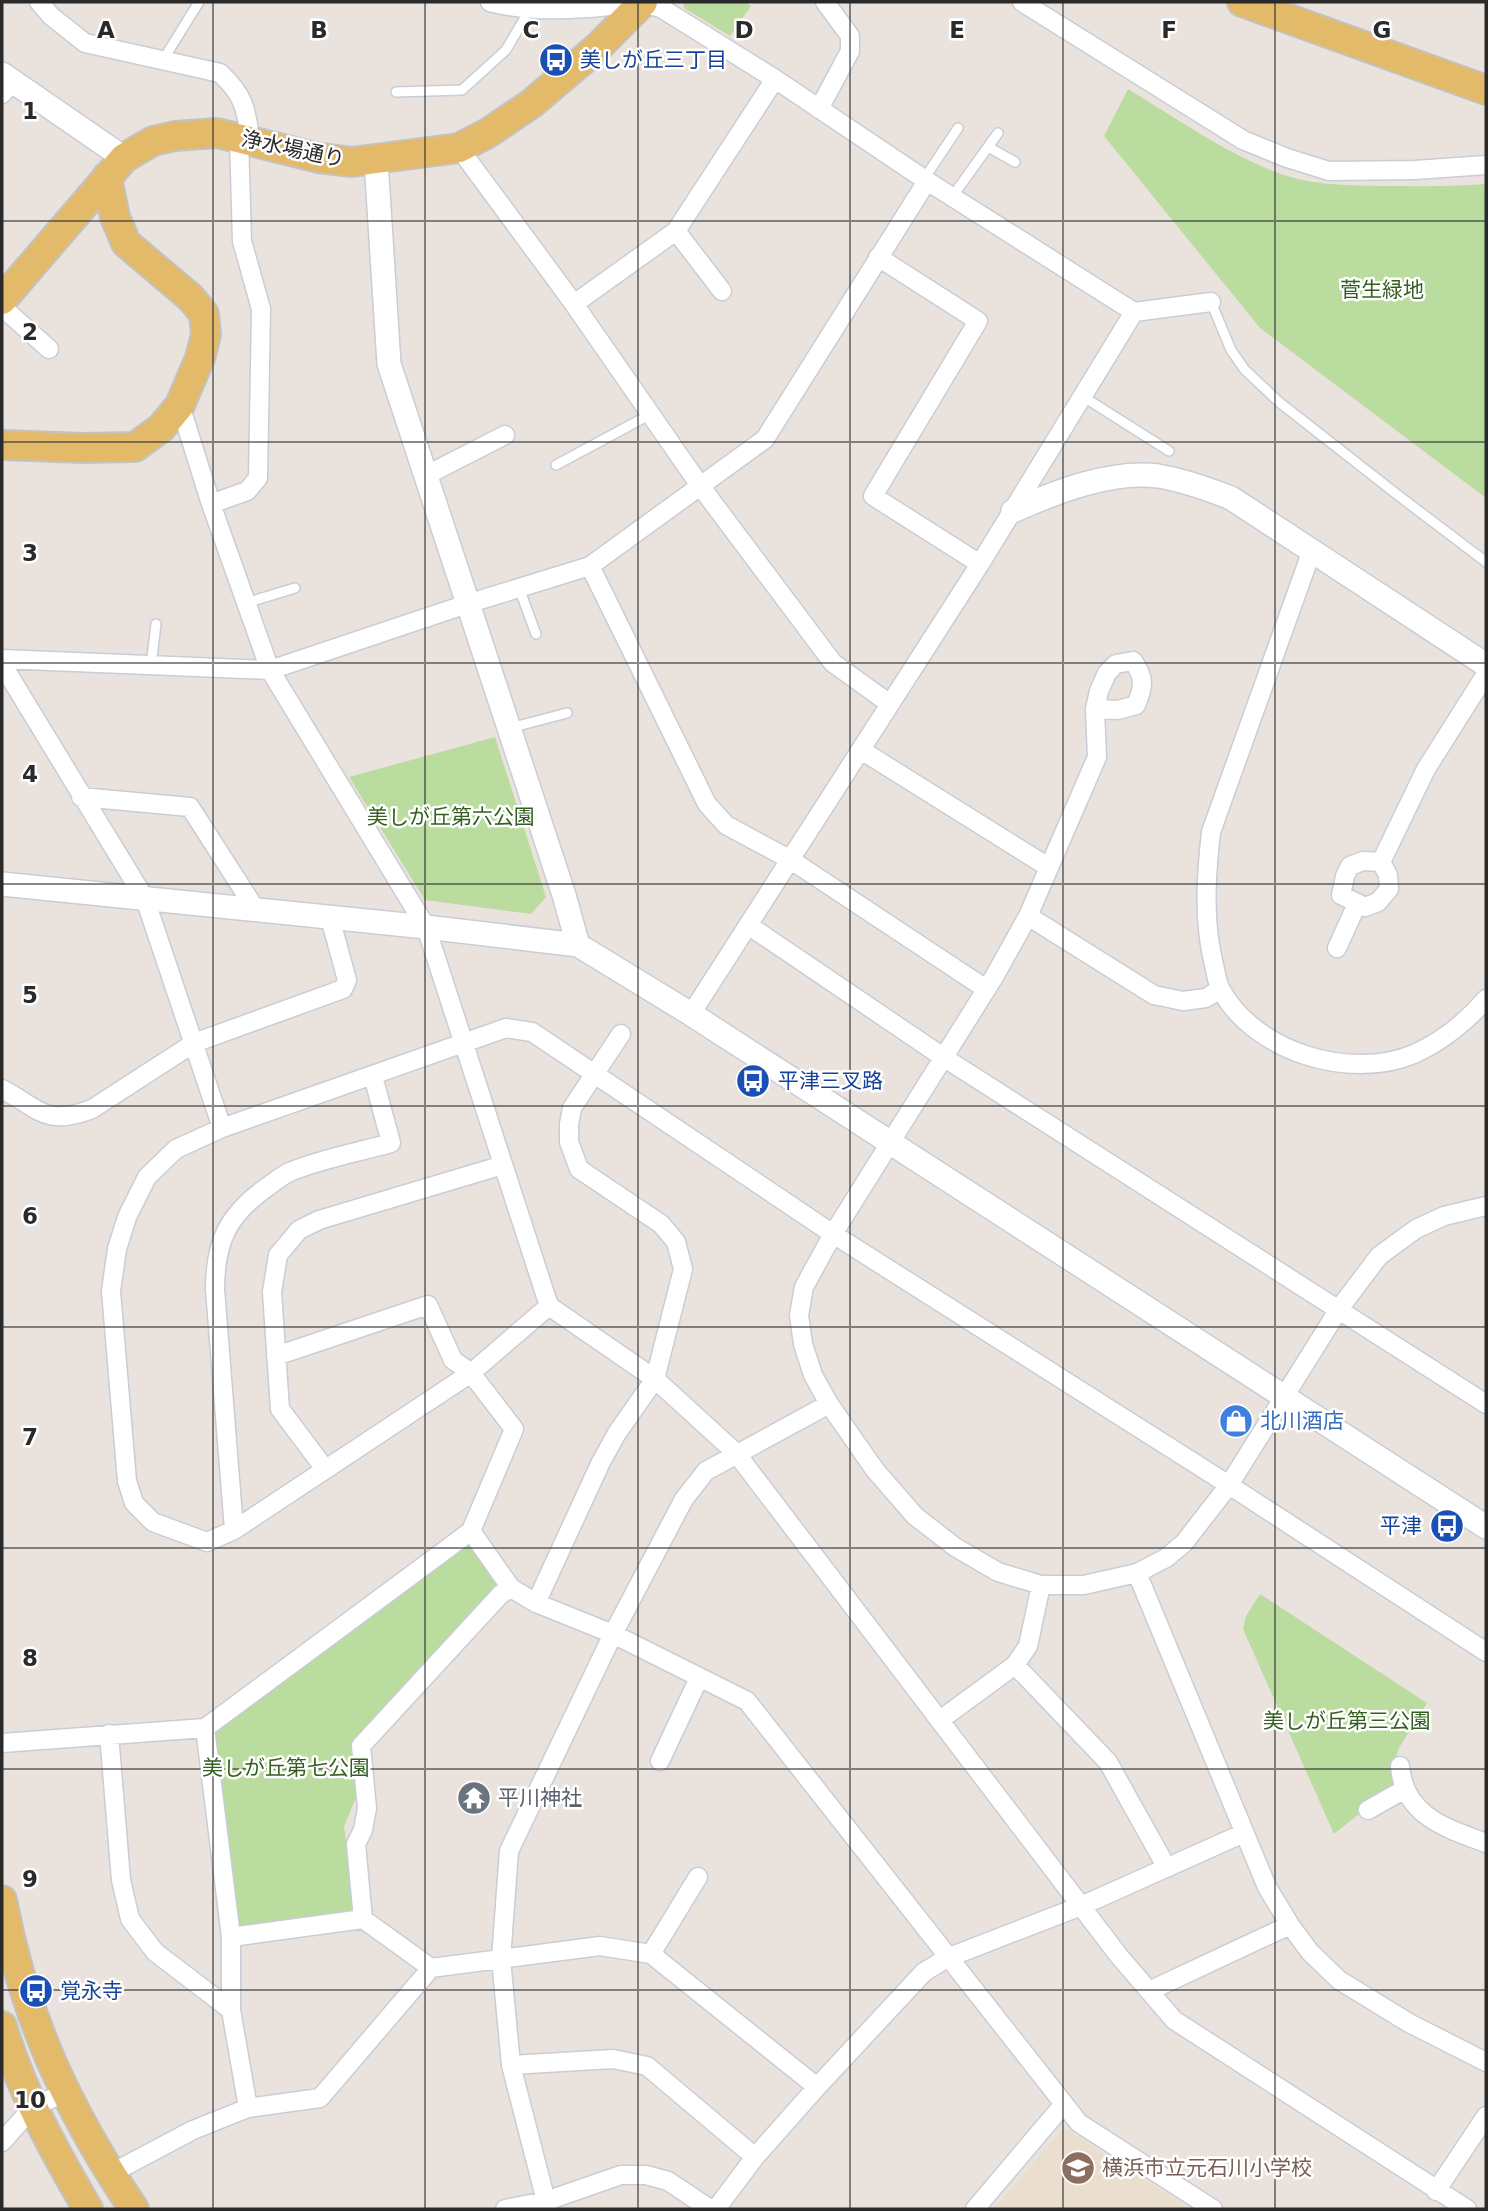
<svg xmlns="http://www.w3.org/2000/svg" width="1488" height="2211" viewBox="0 0 1488 2211" font-family="'DejaVu Sans','Noto Sans JP',sans-serif">
  <style>
    .education { fill: #eadece }
    .green { fill: #badc9f }
    .lines { fill: none; stroke-linecap: round; stroke-linejoin: round }
    .service-casing { stroke: #c8cdd6; stroke-width: 12 }
    .minor-casing { stroke: #c8cdd6; stroke-width: 21 }
    .tertiary-casing { stroke: #c8cdd6; stroke-width: 26 }
    .primary-casing { stroke: #c3c3c3; stroke-width: 32 }
    .service { stroke: #fff; stroke-width: 9 }
    .minor { stroke: #fff; stroke-width: 18 }
    .tertiary { stroke: #fff; stroke-width: 23 }
    .primary { stroke: #e2ba6a; stroke-width: 28 }
    .grid { fill: none; stroke: #2a2a2a; stroke-width: 2; stroke-opacity: 0.55 }
    .labels { text-anchor: middle; stroke-width: 5; stroke-linejoin: round; paint-order: stroke }
    .transit-label { font-size: 21px; fill: #164399; stroke: #fff; text-anchor: start }
    .street-label { font-size: 21px; fill: #2a2a2a; stroke: #fff }
    .park-label { font-size: 21px; fill: #355f21; stroke: #fff }
    .shop-label { font-size: 21px; fill: #366cbe; stroke: #fff; text-anchor: start }
    .worship-label { font-size: 21px; fill: #5b616d; stroke: #fff; text-anchor: start }
    .education-label { font-size: 21px; fill: #785e54; stroke: #fff; text-anchor: start }
    .grid-label { font-size: 23px; text-anchor: middle; font-weight: bold; fill: #2a2a2a; stroke: #fff; stroke-width: 5; stroke-linejoin: round; paint-order: stroke }
  </style>
  <rect width="100%" height="100%" fill="#eae3dd"/>
  <path class="education" d="M 1064,2128 L 1191,2209 L 993,2209 Z"/>
  <path class="green" d="M 683,2 L 745,2 L 751,6 L 730,36 L 684,8 Z
    M 1128,89 C 1176,118 1221,150 1273,171 C 1306,185 1343,185 1379,186 C 1415,186 1450,187 1486,184 L 1486,498 L 1260,328 L 1104,136 Z
    M 495,737 L 546,897 L 531,914 L 425,900 L 349,777 Z
    M 469,1540 L 501,1586 L 354,1740 L 357,1795 L 344,1827 L 357,1911 L 353,1916 L 236,1930 L 211,1730 Z
    M 1260,1594 L 1427,1703 L 1399,1748 L 1393,1765 L 1396,1787 L 1369,1806 L 1334,1834 L 1243,1629 L 1246,1616 Z"/>
  <g class="lines">
    <g class="service-casing">
      <path id="service" d="M 163,60 L 199,2
        M 396,92 L 462,90 L 506,50 L 530,9
        M 988,147 L 1015,162
        M 924,179 L 958,128
        M 952,197 L 998,133
        M 1211,302 L 1231,350 L 1245,370 L 1279,402 L 1399,496 L 1486,562
        M 1082,396 L 1169,451
        M 556,465 L 651,414
        M 519,588 L 536,634
        M 246,603 L 295,588
        M 151,665 L 156,624
        M 510,728 L 567,713"/>
    </g>
    <g class="minor-casing">
      <path id="minor" d="M 39,2 L 51,16 L 85,43 L 220,73 C 245,96 246,110 251,142
        M 490,2 C 523,11 555,10 589,8 C 614,6 636,1 661,8 L 775,79 L 924,179 L 1134,312 L 1211,302
        M 1022,2 L 1243,140 L 1287,158 L 1329,171 L 1415,170 L 1486,165
        M 2,94 L 12,83
        M 819,109 L 850,51 L 850,36 L 825,2
        M 459,148 L 574,304 L 701,487 L 833,663 L 890,704
        M 676,231 L 722,291
        M 878,257 L 978,321 L 873,496 L 980,564
        M 574,304 L 676,231 L 775,79
        M 2,307 L 49,349
        M 180,405 L 211,504 L 270,670 L 426,927 L 549,1306 L 655,1379 L 736,1453 L 1119,1956 L 1174,2020 L 1467,2209
        M 425,476 L 505,435
        M 211,504 L 247,491 L 258,478 L 261,309 L 242,241 L 239,138
        M 1311,553 L 1211,832 C 1206,876 1203,921 1214,965 C 1216,973 1217,983 1221,990 C 1255,1052 1350,1081 1414,1054 C 1441,1042 1467,1021 1486,999
        M 590,566 L 707,804 L 726,825 L 791,860 L 986,989
        M 2,659 L 270,670 L 467,604 L 590,566 L 765,439 L 927,181
        M 2,664 L 145,899 L 222,1128
        M 1095,709 L 1118,710 L 1136,705 C 1144,686 1145,678 1133,661 L 1116,664 L 1107,673 L 1099,691 L 1095,709 L 1097,757 L 1028,916 L 994,977 L 833,1234 L 804,1287 L 799,1315 L 803,1344 L 813,1375 L 829,1404 L 875,1470 L 915,1516 L 955,1547 L 998,1572 L 1041,1585 L 1084,1585 L 1137,1573 L 1166,1558 L 1184,1543 L 1229,1485 L 1339,1309 L 1379,1256 L 1416,1229 L 1444,1216 L 1486,1206
        M 861,750 L 1048,867
        M 81,797 L 190,807 L 256,910
        M 1381,862 L 1363,861 L 1350,866 L 1345,876 L 1341,895 L 1365,907 L 1378,902 L 1389,889 L 1388,875 L 1381,862 L 1426,769 L 1486,674
        M 1028,916 L 1154,995 L 1183,1001 L 1206,998 L 1220,989
        M 748,925 L 943,1057 L 1486,1404
        M 1337,948 L 1357,904
        M 691,1014 L 980,564 L 1134,312
        M 2,1089 C 40,1109 45,1127 92,1109 L 194,1043 L 343,989 L 347,980 L 330,918
        M 549,1306 L 471,1373 L 234,1530 L 207,1542 L 153,1522 L 134,1503 L 127,1481 L 111,1291 L 117,1249 L 127,1217 L 147,1177 L 176,1149 L 222,1128 L 506,1028 L 532,1032 L 833,1234 L 1229,1485 L 1486,1652
        M 325,1469 L 280,1409 L 272,1292 L 278,1255 L 299,1230 L 319,1220 L 503,1165
        M 234,1530 L 215,1289 C 215,1240 229,1213 270,1185 C 277,1180 284,1174 292,1171 C 324,1158 359,1152 391,1143 L 373,1076
        M 471,1531 L 511,1588 L 536,1603 L 613,1634 L 747,1701 L 1079,2123 L 1213,2209
        M 1137,1573 L 1267,1887 L 1290,1925 L 1310,1952 L 1339,1980 L 1409,2023 L 1486,2062
        M 536,1603 L 601,1462 L 617,1433 L 655,1379 L 683,1269 L 676,1242 L 661,1224 L 579,1169 L 569,1142 L 569,1124 L 572,1108 L 621,1034
        M 1015,1665 L 1108,1762 L 1167,1868
        M 940,1720 L 1015,1665 L 1028,1646 L 1041,1585
        M 205,1728 L 231,1937 L 231,2010 L 248,2108
        M 109,1734 L 121,1880 L 130,1919 L 155,1952 L 231,2010
        M 2,1743 L 205,1728 L 471,1531 L 514,1429 L 471,1373 L 453,1360 L 428,1305 L 276,1356
        M 660,1761 L 699,1678
        M 1400,1766 C 1404,1816 1446,1828 1486,1843
        M 1368,1810 L 1405,1789
        M 363,1919 L 356,1844 L 363,1830 L 367,1808 L 361,1746 L 501,1594 L 511,1588
        M 231,1937 L 363,1919 L 431,1968
        M 651,1954 L 698,1877
        M 1149,1991 L 1290,1925
        M 511,2065 L 613,2059 L 647,2066 L 755,2157
        M 2,2142 L 33,2107 L 64,2093
        M 110,2174 L 193,2130 L 248,2108 L 320,2098 L 431,1968 L 600,1946 L 651,1954 L 817,2087 L 924,1972 L 947,1958 L 1081,1906 L 1244,1833
        M 1436,2191 L 1486,2116
        M 505,2209 L 546,2201 L 621,2175 L 646,2175 L 668,2181 L 710,2209
        M 548,2209 L 511,2065 L 501,1959 L 509,1851 L 613,1634 L 684,1499 L 706,1471 L 829,1404
        M 716,2209 L 755,2157 L 817,2087
        M 975,2209 L 1063,2105"/>
    </g>
    <g class="tertiary-casing">
      <path id="tertiary" d="M 2,74 L 124,158
        M 376,161 L 389,364 L 564,895 L 578,945
        M 1013,511 C 1055,492 1111,470 1158,476 C 1183,480 1208,489 1231,498 L 1486,665
        M 2,884 L 426,927 L 578,945 L 691,1014 L 1486,1527"/>
    </g>
    <g class="primary-casing">
      <path id="primary" d="M 1242,2 L 1486,90
        M 2,300 L 124,158 L 153,141 L 175,136 L 217,133 L 319,158 L 352,162 L 459,148 L 488,133 L 531,104 L 597,48 L 643,2
        M 2,445 L 83,448 L 135,447 L 161,428 L 180,405 L 200,358 L 206,335 L 204,314 L 191,298 L 126,243 L 115,217 L 107,177
        M 2,1900 C 24,2017 68,2111 134,2209
        M 2,2026 C 21,2091 54,2151 88,2209"/>
    </g>
    <use href="#service" class="service"/>
    <use href="#minor" class="minor"/>
    <use href="#tertiary" class="tertiary"/>
    <use href="#primary" class="primary"/>
  </g>
  <path class="grid" d="M 213,2 L 213,2209M 425,2 L 425,2209M 638,2 L 638,2209M 850,2 L 850,2209M 1063,2 L 1063,2209M 1275,2 L 1275,2209M 2,221 L 1486,221M 2,442 L 1486,442M 2,663 L 1486,663M 2,884 L 1486,884M 2,1106 L 1486,1106M 2,1327 L 1486,1327M 2,1548 L 1486,1548M 2,1769 L 1486,1769M 2,1990 L 1486,1990"/>
  <defs>
    <g id="bus-disc" transform="scale(1.75)"><circle r="9.5" fill="#1a4fb4" stroke="#fff"/><path d="M-5-6H5V4H4V6H2V4H-2V6H-4V4H-5ZM-3.5-4V0h7V-4ZM-3.5 1.2v1.5H-2V1.2ZM2 1.2v1.5H3.5V1.2Z" fill="#fff"/></g>
    <g id="shop-disc" transform="scale(1.75)"><circle r="9.5" fill="#3f7fe0" stroke="#fff"/><path d="M-5-2.5h2.3a2.7 3.5 0 0 1 5.4 0H5L5.5 6h-11ZM-1.5-2.5h3a1.5 2.3 0 0 0-3 0Z" fill="#fff"/></g>
    <g id="temple-disc" transform="scale(1.75)"><circle r="9.5" fill="#6b7280" stroke="#fff"/><path d="M0-6L5-2H3V0L6.5 2.5H4V6H1.5V3h-3V6H-4V2.5H-6.5L-3 0V-2H-5Z" fill="#fff"/></g>
    <g id="school-disc" transform="scale(1.75)"><circle r="9.5" fill="#8d6e63" stroke="#fff"/><path d="M0-5L7-2L0 1L-7-2ZM-4 1L0 2.5L4 1V4Q0 6-4 4Z" fill="#fff"/></g>
  </defs>
  <g fill-rule="evenodd">
    <use href="#bus-disc" x="556" y="60"/>
    <use href="#bus-disc" x="753" y="1081"/>
    <use href="#shop-disc" x="1236" y="1421"/>
    <use href="#bus-disc" x="1447" y="1526"/>
    <use href="#temple-disc" x="474" y="1798"/>
    <use href="#bus-disc" x="36" y="1991"/>
    <use href="#school-disc" x="1078" y="2168"/>
  </g>
  <g class="labels">
    <g class="transit-label">
      <text x="580" y="67">美しが丘三丁目</text>
      <text x="778" y="1088">平津三叉路</text>
      <text x="1422" y="1533" text-anchor="end">平津</text>
      <text x="60" y="1998">覚永寺</text>
    </g>
    <g class="street-label">
      <text transform="translate(293 149) rotate(12)" y="7">浄水場通り</text>
    </g>
    <g class="park-label">
      <text x="1382" y="297">菅生緑地</text>
      <text x="451" y="824">美しが丘第六公園</text>
      <text x="1347" y="1728">美しが丘第三公園</text>
      <text x="286" y="1775">美しが丘第七公園</text>
    </g>
    <g class="shop-label">
      <text x="1260" y="1428">北川酒店</text>
    </g>
    <g class="worship-label">
      <text x="498" y="1805">平川神社</text>
    </g>
    <g class="education-label">
      <text x="1102" y="2175">横浜市立元石川小学校</text>
    </g>
  </g>
  <g class="grid-label">
    <text x="106" y="38">A</text>
    <text x="319" y="38">B</text>
    <text x="531" y="38">C</text>
    <text x="744" y="38">D</text>
    <text x="957" y="38">E</text>
    <text x="1169" y="38">F</text>
    <text x="1382" y="38">G</text>
    <text x="30" y="119">1</text>
    <text x="30" y="340">2</text>
    <text x="30" y="561">3</text>
    <text x="30" y="782">4</text>
    <text x="30" y="1003">5</text>
    <text x="30" y="1224">6</text>
    <text x="30" y="1445">7</text>
    <text x="30" y="1666">8</text>
    <text x="30" y="1887">9</text>
    <text x="30" y="2108">10</text>
  </g>
  <rect width="1488" height="2211" fill="none" stroke="#2a2a2a" stroke-width="7"/>
</svg>
